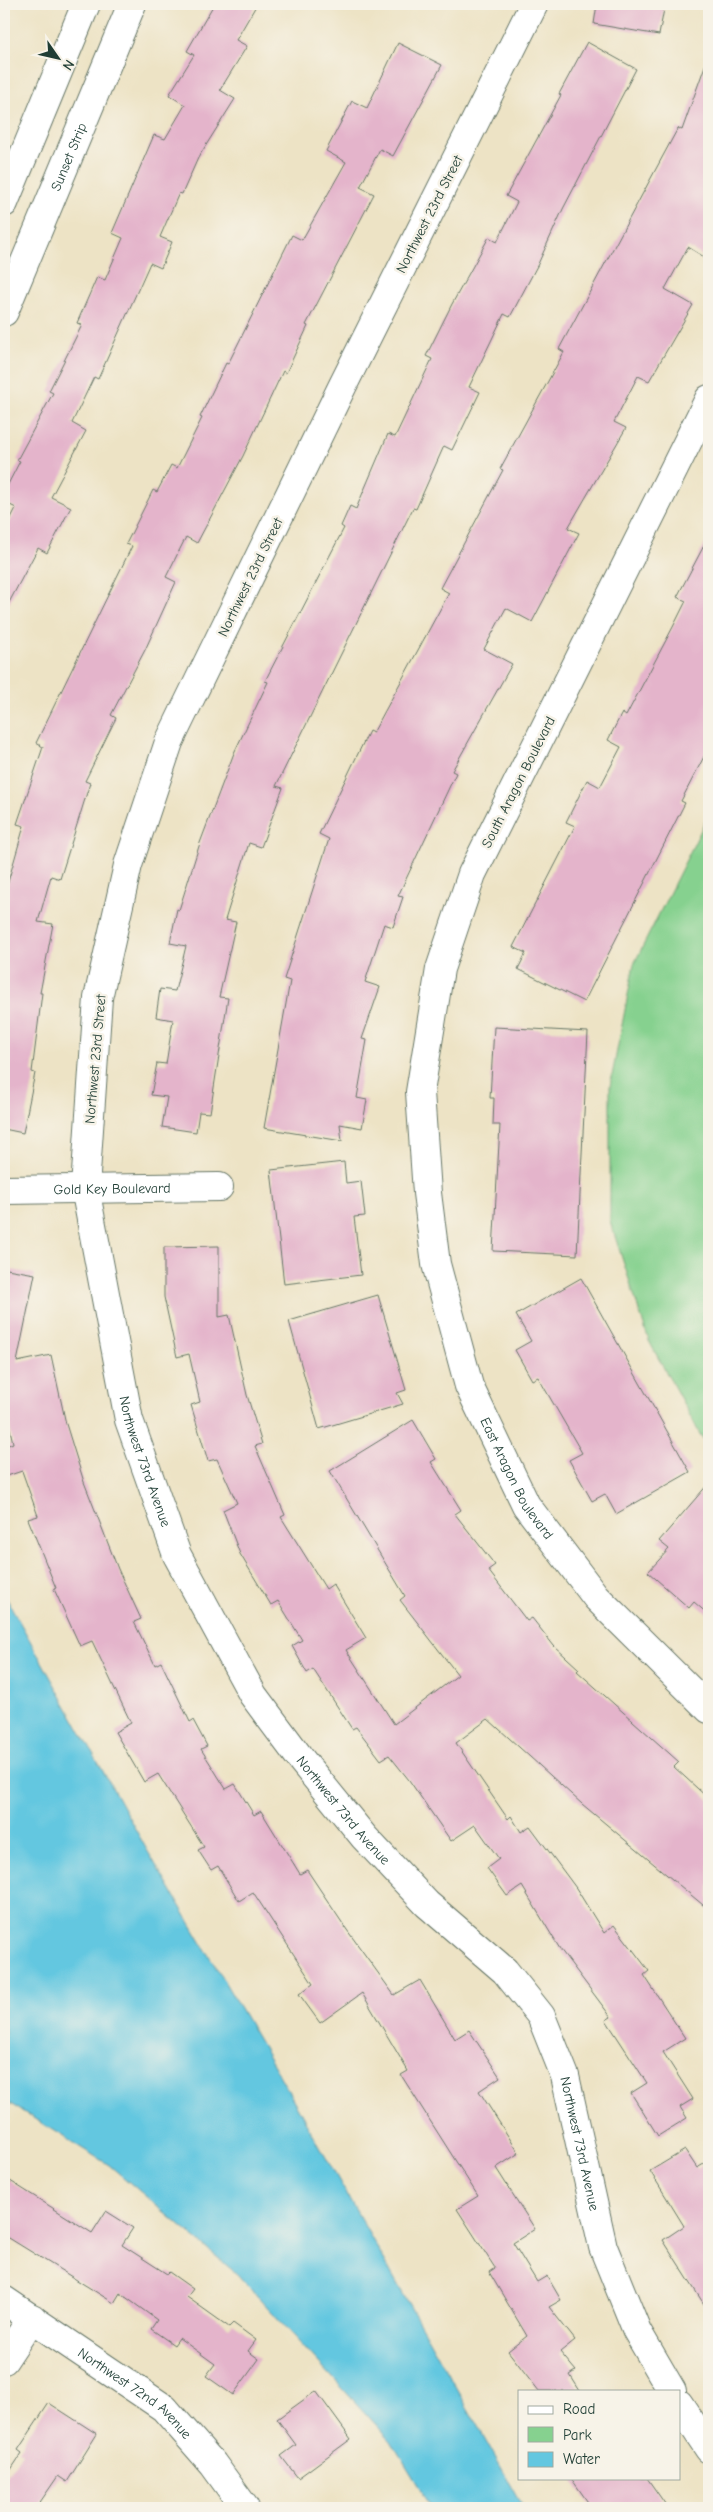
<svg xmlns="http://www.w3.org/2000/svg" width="713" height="2512" viewBox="0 0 713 2512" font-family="'Comic Neue',sans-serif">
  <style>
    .green { fill: #86d18f; stroke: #528762 }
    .water { fill: #63c7e0; stroke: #41828a }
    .building { fill: #e4b4cb }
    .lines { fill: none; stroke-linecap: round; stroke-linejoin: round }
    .street-casing { stroke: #677767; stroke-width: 30 }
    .secondary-casing { stroke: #677767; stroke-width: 30 }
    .street { stroke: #fff; stroke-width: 28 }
    .secondary { stroke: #fff; stroke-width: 28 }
    .labels { text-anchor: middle; stroke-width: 5; stroke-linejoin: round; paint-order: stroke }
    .street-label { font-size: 14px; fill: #1f3d34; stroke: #f7f3e8 }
  </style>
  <rect width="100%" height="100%" fill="#f7f3e8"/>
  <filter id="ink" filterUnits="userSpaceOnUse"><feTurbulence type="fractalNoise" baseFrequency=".02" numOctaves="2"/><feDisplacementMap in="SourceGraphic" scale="10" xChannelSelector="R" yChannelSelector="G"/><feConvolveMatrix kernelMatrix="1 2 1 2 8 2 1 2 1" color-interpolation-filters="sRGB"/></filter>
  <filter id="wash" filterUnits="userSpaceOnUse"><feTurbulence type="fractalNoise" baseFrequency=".0096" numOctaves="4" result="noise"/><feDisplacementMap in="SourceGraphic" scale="20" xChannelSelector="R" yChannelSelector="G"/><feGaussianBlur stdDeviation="1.12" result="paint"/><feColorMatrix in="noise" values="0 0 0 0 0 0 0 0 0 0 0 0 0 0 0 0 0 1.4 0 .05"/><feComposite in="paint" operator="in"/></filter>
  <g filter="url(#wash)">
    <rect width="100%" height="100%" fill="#ede3c5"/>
    <path class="green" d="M 709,814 L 709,1446 L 701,1436 L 649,1341 L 610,1221 L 610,1086 L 634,964 Z"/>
    <path class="water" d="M 4,1594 L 147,1850 L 277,2071 L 524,2508 L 432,2508 L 391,2441 L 237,2274 L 109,2165 L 4,2100 Z"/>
    <g id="blocks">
      <path class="building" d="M 214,4 L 257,4 L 236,40 L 247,46 L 220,90 L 235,99 L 198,158 L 182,194 L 179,193 L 160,237 L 172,242 L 161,268 L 150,263 L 98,379 L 94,377 L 72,423 L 86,431 L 51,497 L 71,507 L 47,553 L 38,548 L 4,612 L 4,532 L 16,508 L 4,502 L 4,492 L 20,461 L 17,460 L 53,393 L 49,391 L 82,325 L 77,323 L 97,277 L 105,280 L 123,238 L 112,233 L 154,135 L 165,139 L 185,105 L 169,95 L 194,55 L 187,51 Z
        M 597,4 L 665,4 L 659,35 L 594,24 Z
        M 587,42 L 636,69 L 563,209 L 538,264 L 510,317 L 504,314 L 469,387 L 480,392 L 452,450 L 444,446 L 416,509 L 413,508 L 276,786 L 283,788 L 261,847 L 249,843 L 225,920 L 236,922 L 219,997 L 228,998 L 210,1113 L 199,1112 L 196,1132 L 162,1127 L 167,1097 L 151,1095 L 157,1063 L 166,1064 L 173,1020 L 156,1017 L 160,989 L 175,991 L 186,946 L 170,943 L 177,909 L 179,910 L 200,843 L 234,753 L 268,682 L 265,681 L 344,528 L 341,526 L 350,506 L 356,509 L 388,434 L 395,437 L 432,359 L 426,356 L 452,304 L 489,237 L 497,242 L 517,202 L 506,196 L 561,95 L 559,94 Z
        M 398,43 L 442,65 L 393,156 L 380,149 L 360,187 L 374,194 L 306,325 L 308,326 L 286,373 L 283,371 L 243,456 L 197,543 L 186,537 L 166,577 L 176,582 L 145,650 L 111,715 L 116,718 L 85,781 L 90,783 L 60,879 L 51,876 L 38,922 L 53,924 L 40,993 L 42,993 L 32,1072 L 35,1073 L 23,1133 L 4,1129 L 4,919 L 7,900 L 4,899 L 4,896 L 24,826 L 17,824 L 43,747 L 36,743 L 132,546 L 126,544 L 153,490 L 157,492 L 171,465 L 177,468 L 202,418 L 200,417 L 226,363 L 228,364 L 292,235 L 302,240 L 346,162 L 326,151 L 352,101 L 367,108 Z
        M 706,63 L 709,63 L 709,260 L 688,247 L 665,289 L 693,305 L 649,381 L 638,376 L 614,422 L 626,428 L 568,528 L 579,533 L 532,622 L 506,608 L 484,649 L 512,664 L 452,771 L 456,773 L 398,896 L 403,897 L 393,927 L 384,924 L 365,982 L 380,987 L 362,1039 L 367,1040 L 357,1098 L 367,1100 L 362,1128 L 340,1124 L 342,1141 L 264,1128 L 290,981 L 284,979 L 329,839 L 319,834 L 369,731 L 373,733 L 449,593 L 440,588 L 503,470 L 500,469 L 564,352 L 559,349 L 678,128 L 682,130 Z
        M 709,536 L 709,747 L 681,801 L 685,803 L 584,1002 L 518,969 L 526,953 L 513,947 L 575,826 L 566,822 L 587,780 L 600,787 L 621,747 L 608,740 L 622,713 L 626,716 L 673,627 L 686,601 L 677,597 Z
        M 494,1027 L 588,1032 L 577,1255 L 493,1251 L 500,1125 L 493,1125 L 494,1098 L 490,1098 Z
        M 344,1162 L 346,1183 L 361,1181 L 365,1216 L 354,1217 L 361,1275 L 284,1284 L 271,1170 Z
        M 219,1246 L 219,1317 L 229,1315 L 247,1395 L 262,1444 L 255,1446 L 285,1515 L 281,1517 L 326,1589 L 333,1584 L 366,1638 L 346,1650 L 394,1724 L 458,1675 L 400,1600 L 405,1596 L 330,1471 L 413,1420 L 436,1459 L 431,1462 L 461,1510 L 455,1514 L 495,1565 L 488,1570 L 527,1621 L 532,1618 L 554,1646 L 579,1669 L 577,1671 L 679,1762 L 674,1767 L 709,1799 L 709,1910 L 582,1804 L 488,1719 L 456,1743 L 508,1819 L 511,1816 L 521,1832 L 530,1826 L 576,1888 L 604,1933 L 614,1925 L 649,1971 L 644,1975 L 685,2038 L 663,2052 L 693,2099 L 680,2107 L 687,2118 L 658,2136 L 631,2093 L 647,2083 L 606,2020 L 611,2017 L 560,1949 L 522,1886 L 507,1896 L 487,1868 L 499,1859 L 475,1825 L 451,1841 L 409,1780 L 389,1755 L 381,1760 L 356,1727 L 352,1729 L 313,1669 L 307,1673 L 292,1646 L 302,1640 L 278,1601 L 271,1605 L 240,1554 L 223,1510 L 237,1503 L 217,1459 L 208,1461 L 191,1405 L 200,1402 L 189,1354 L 177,1357 L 164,1297 L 164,1247 Z
        M 7,1269 L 35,1274 L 17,1362 L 51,1355 L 66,1424 L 84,1482 L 118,1569 L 141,1619 L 134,1622 L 155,1665 L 161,1662 L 190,1722 L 193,1720 L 207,1746 L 201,1749 L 226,1789 L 235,1784 L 254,1815 L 261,1811 L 300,1874 L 307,1870 L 347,1930 L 394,1995 L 420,1980 L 455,2039 L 469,2030 L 500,2077 L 479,2091 L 519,2153 L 496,2168 L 535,2229 L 513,2243 L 537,2282 L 547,2276 L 561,2300 L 549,2307 L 575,2340 L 560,2352 L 576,2371 L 570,2375 L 580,2391 L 539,2391 L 508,2351 L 527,2336 L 489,2272 L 495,2268 L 457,2209 L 478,2196 L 401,2075 L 408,2071 L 362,1993 L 320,2023 L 299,1994 L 313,1984 L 253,1892 L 239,1901 L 218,1866 L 211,1870 L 198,1850 L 204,1847 L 158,1774 L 144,1782 L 115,1732 L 131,1723 L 92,1641 L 80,1646 L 54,1589 L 56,1588 L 28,1519 L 38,1516 L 22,1471 L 4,1477 L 4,1447 L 13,1443 L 4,1402 L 4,1282 Z
        M 581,1278 L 690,1472 L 616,1514 L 605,1494 L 592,1501 L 569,1460 L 582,1453 L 538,1377 L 532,1380 L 515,1350 L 531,1341 L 516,1315 Z
        M 378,1295 L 406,1390 L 397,1393 L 403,1404 L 319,1429 L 289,1321 Z
        M 709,1483 L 709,1615 L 694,1602 L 689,1608 L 648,1572 L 669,1549 L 659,1541 Z
        M 685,2150 L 697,2168 L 709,2161 L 709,2312 L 663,2240 L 684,2226 L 650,2171 Z
        M 4,2177 L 92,2233 L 106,2211 L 133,2228 L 122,2245 L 167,2274 L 169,2272 L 193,2289 L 187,2297 L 229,2327 L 233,2323 L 256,2340 L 248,2351 L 259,2359 L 233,2395 L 206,2376 L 215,2364 L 179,2338 L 174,2345 L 151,2329 L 157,2320 L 120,2293 L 114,2303 L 4,2235 Z
        M 316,2391 L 351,2439 L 298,2478 L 281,2456 L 296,2445 L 277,2419 Z
        M 49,2403 L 97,2434 L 67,2482 L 58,2476 L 36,2508 L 4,2508 L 4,2480 L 22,2453 L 18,2450 Z
        M 571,2478 L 647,2478 L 668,2508 L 592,2508 Z"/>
    </g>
  </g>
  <g filter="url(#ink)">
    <use href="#blocks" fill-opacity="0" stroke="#677767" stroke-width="1"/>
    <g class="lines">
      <g class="street-casing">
        <g id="street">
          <path id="s1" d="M 534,4 L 342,387 L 169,742 L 128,865 L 98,998 L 85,1188 L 129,1420 L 177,1555 L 253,1695 L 303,1762 L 364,1837 L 427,1904 L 505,1971 L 541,2016 L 565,2076 L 603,2247 L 637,2331 L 672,2391"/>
          <path id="s2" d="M 709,399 L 472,874 L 440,969 L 420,1092 L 427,1193 L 436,1264 L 469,1386 L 526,1505 L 596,1597 L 709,1709"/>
          <path id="s3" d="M 4,1190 L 219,1187"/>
          <path id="s4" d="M 4,2300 L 164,2408 L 213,2464 L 245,2508"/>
          <path d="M 4,2360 L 32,2318"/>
          <path d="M 679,2404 L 709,2449"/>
        </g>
      </g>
      <g class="secondary-casing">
        <g id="secondary">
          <path d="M 4,203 L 86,4"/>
          <path id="s5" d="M 4,312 L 132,4"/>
        </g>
      </g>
      <use href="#street" class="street"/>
      <use href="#secondary" class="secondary"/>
    </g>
  </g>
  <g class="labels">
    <g class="street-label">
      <text dy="5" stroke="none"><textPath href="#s5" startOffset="168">Sunset Strip</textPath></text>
      <text transform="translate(429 214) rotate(-63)" y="5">Northwest 23rd Street</text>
      <text transform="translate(250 577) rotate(-64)" y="5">Northwest 23rd Street</text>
      <text transform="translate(518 782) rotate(-63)" y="5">South Aragon Boulevard</text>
      <text transform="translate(95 1059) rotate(-85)" y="5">Northwest 23rd Street</text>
      <text dy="5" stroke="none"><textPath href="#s3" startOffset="108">Gold Key Boulevard</textPath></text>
      <text dy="5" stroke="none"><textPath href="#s1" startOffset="1560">Northwest 73rd Avenue</textPath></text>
      <text dy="5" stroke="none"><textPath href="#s2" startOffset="1159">East Aragon Boulevard</textPath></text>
      <text dy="5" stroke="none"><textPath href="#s1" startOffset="1965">Northwest 73rd Avenue</textPath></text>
      <text dy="5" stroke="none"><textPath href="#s1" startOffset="2385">Northwest 73rd Avenue</textPath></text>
      <text dy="5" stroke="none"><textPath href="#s4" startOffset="161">Northwest 72nd Avenue</textPath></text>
    </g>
  </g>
  <rect width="713" height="2512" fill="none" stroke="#f7f3e8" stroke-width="20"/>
  <rect x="518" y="2390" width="162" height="90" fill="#f7f3e8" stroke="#a1aaa0"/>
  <rect x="528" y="2406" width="25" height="8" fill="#ffffff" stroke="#a1aaa0"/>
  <text x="563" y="2414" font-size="15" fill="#1f3d34">Road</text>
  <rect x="528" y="2427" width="25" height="15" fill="#86d18f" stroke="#a1aaa0"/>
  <text x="563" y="2440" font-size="15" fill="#1f3d34">Park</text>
  <rect x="528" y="2452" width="25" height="15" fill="#63c7e0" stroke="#a1aaa0"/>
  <text x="563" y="2464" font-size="15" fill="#1f3d34">Water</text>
  <g transform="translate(58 58) rotate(124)" stroke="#f7f3e8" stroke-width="4" paint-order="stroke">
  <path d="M0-4L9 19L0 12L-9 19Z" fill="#1f3d34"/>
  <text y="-8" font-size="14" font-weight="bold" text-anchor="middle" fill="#1f3d34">N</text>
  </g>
</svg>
